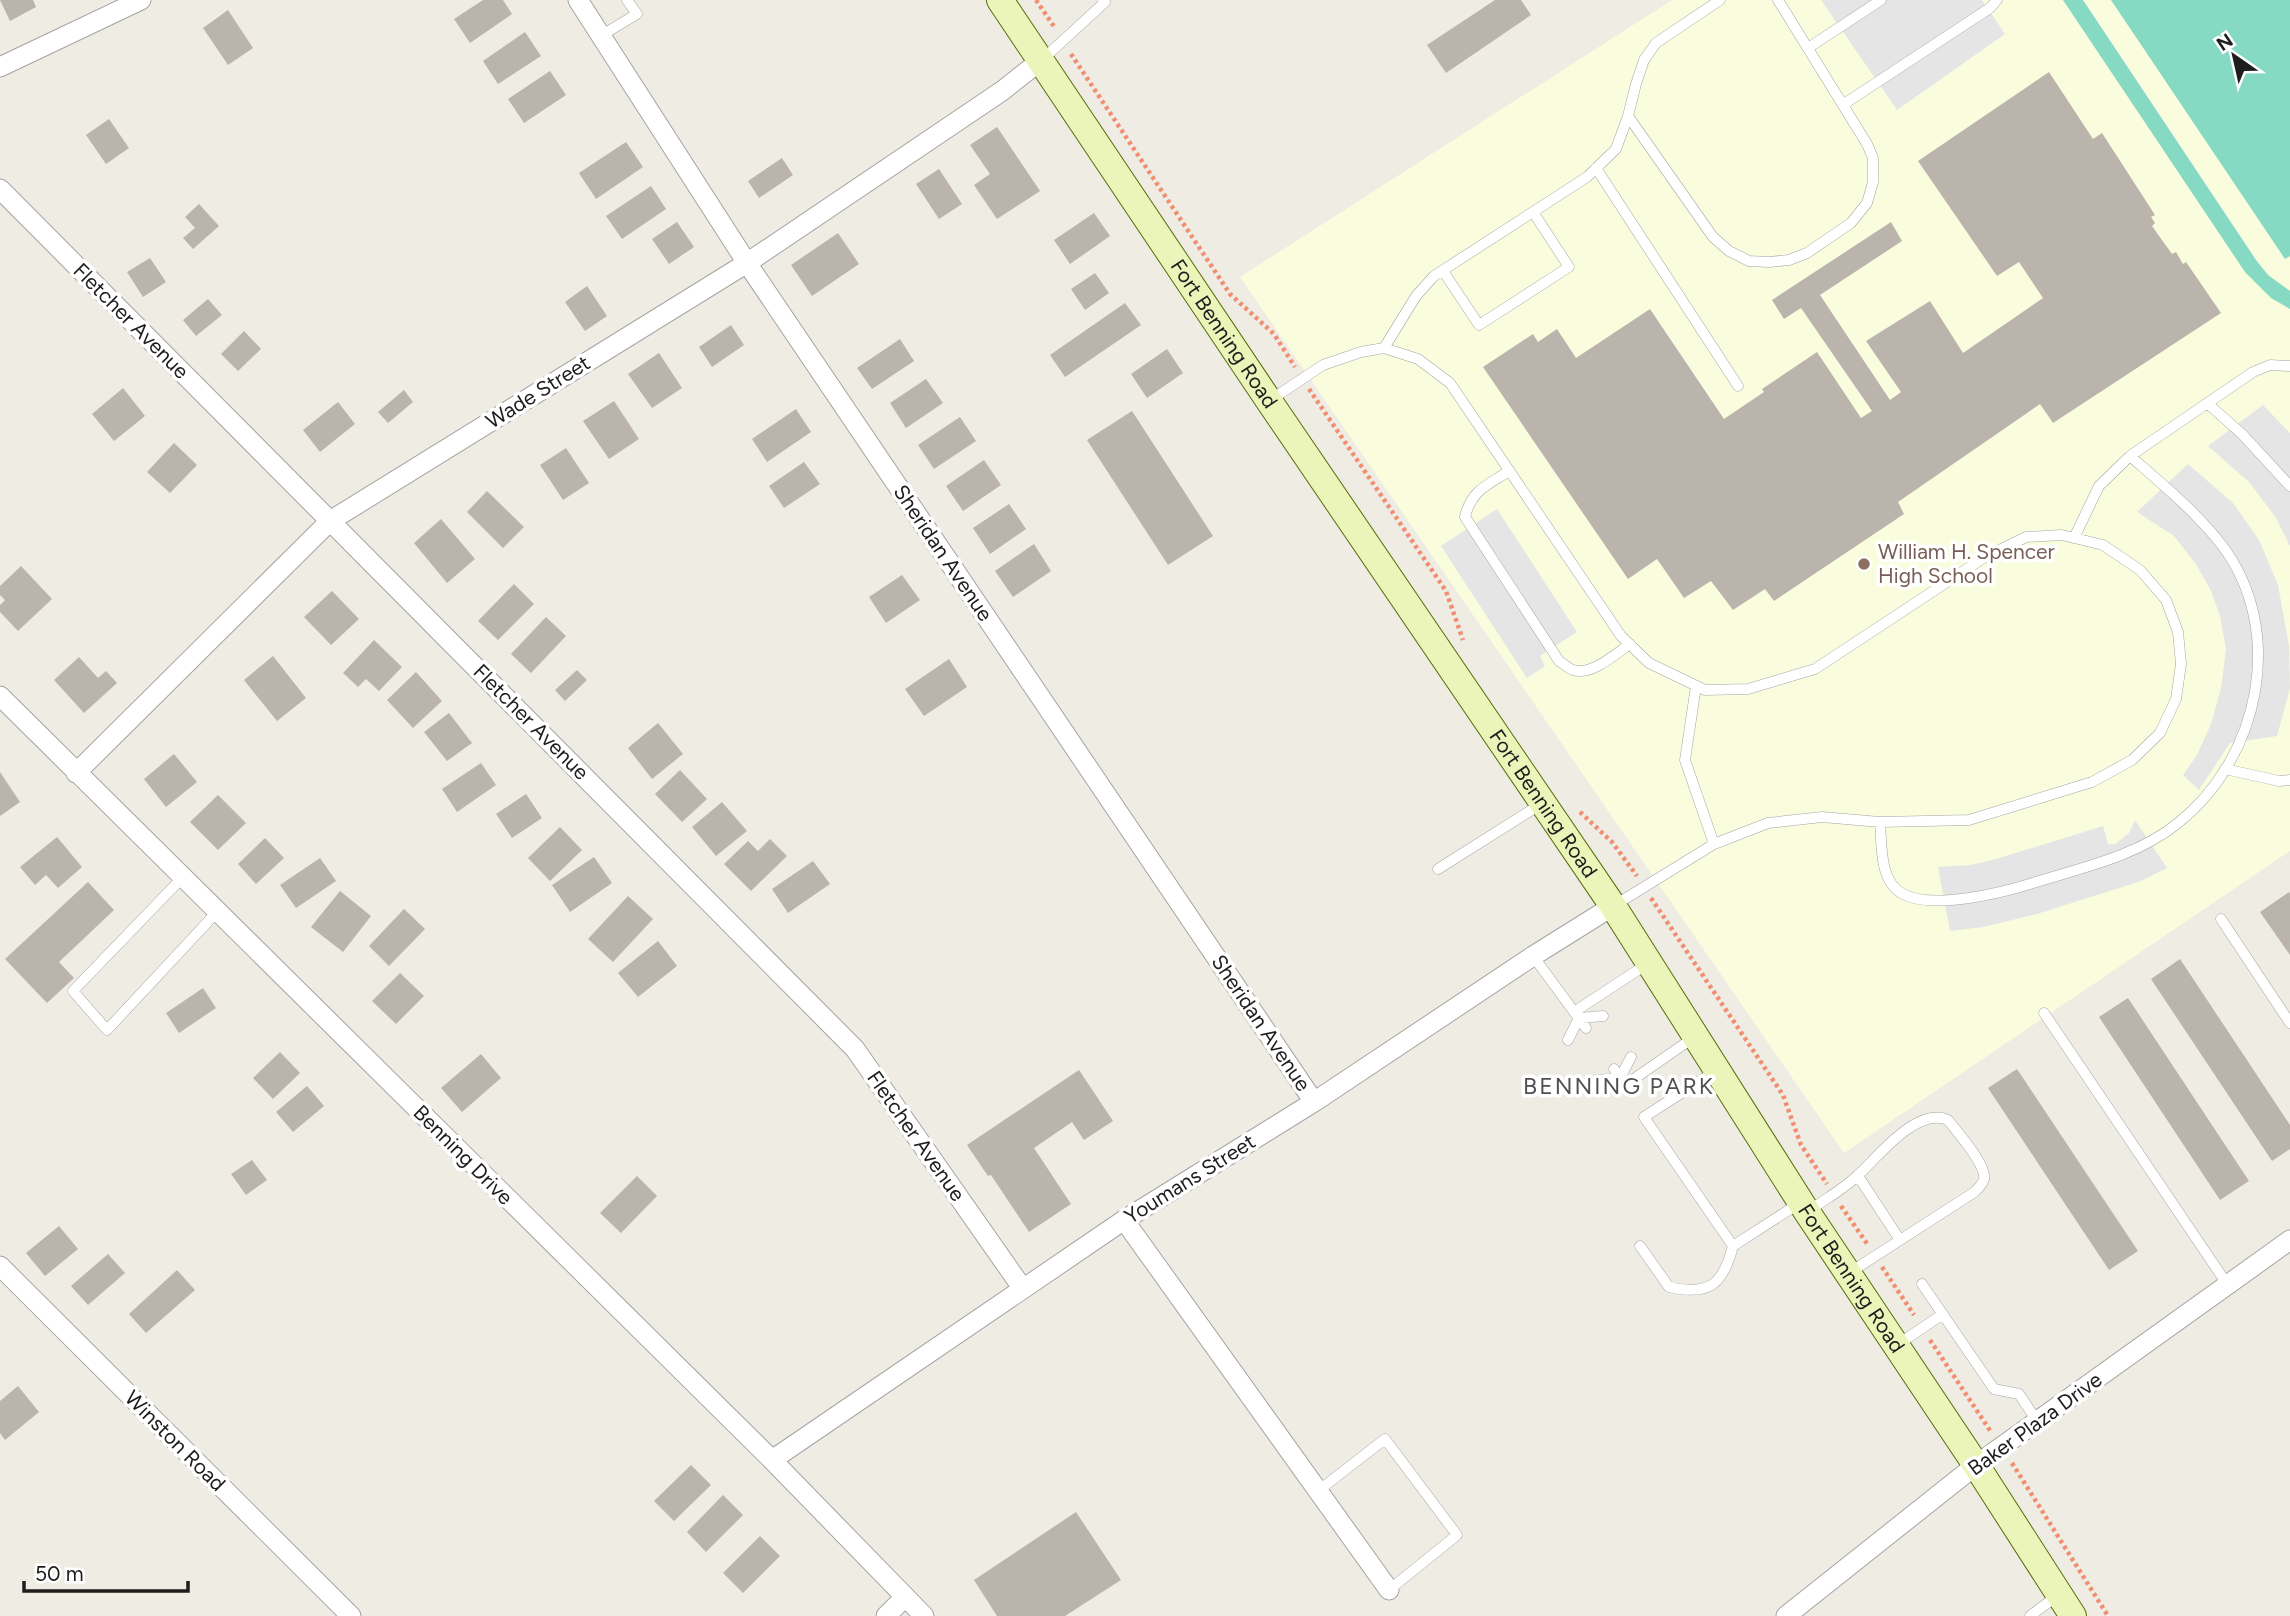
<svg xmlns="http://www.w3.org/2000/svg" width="2290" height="1616" viewBox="0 0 2290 1616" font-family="Figtree,sans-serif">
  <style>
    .education { fill: #f9fddd }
    .pitch { fill: #86d9c3 }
    .parking { fill: #e5e5e5 }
    .building { fill: #bab4ad }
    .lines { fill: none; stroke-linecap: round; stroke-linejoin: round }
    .lane-casing { stroke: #a4a4a4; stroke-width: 11 }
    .street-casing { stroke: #a4a4a4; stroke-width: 21 }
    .secondary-casing { stroke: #576d0b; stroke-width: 28 }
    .path { stroke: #f18e71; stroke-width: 4.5; stroke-dasharray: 3.5 3.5; stroke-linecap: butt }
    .lane { stroke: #fff; stroke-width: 10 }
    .street { stroke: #fff; stroke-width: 19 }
    .secondary { stroke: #ebf5ba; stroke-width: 26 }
    .education-dot { fill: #8d6e63; stroke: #fff; stroke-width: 2.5 }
    .labels { text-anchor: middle; stroke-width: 7; stroke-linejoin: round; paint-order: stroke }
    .street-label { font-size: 21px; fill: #1d1d1d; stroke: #fff }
    .education-label { font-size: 21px; fill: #785e54; stroke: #fff; text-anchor: start }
    .neighbourhood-label { font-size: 23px; letter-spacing: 2px; fill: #505050; stroke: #fff }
  </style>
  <rect width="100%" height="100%" fill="#eeece3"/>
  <path class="education" d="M 1672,0 L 2290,0 L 2290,851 L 1844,1153 L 1240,277 Z"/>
  <path class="pitch" d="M 2063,0 L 2083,0 L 2256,260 L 2268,275 L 2290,291 L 2290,309 L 2271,298 L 2245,272 Z
    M 2111,0 L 2290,0 L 2290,256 L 2285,259 Z"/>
  <path class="parking" d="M 1821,0 L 1982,0 L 2005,34 L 1897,110 Z
    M 2263,405 L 2290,433 L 2290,546 L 2276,518 L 2250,483 L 2208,446 Z
    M 2188,464 L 2233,503 L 2259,540 L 2278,585 L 2289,646 L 2290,688 L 2277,736 L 2230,743 L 2199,790 L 2183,775 L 2197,755 L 2211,724 L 2221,688 L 2226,649 L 2220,616 L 2211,591 L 2196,564 L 2174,536 L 2137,512 Z
    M 1497,509 L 1577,632 L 1540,656 L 1545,666 L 1527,678 L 1441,546 Z
    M 2135,820 L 2167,868 L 2141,881 L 2037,914 L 1983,927 L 1950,931 L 1938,867 L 1971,865 L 1996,859 L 2103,826 L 2108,844 L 2115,844 L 2129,833 Z"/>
  <path class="building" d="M 0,0 L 33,0 L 36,7 L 10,21 Z
    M 483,0 L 503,0 L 512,14 L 470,43 L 454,19 Z
    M 1495,0 L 1521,0 L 1531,15 L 1446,73 L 1427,45 Z
    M 228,10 L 253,48 L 228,65 L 203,28 Z
    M 525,32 L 541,56 L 498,84 L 483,61 Z
    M 550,71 L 566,95 L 524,123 L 508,99 Z
    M 2049,72 L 2093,139 L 2102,133 L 2155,215 L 2151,217 L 2155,223 L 2152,226 L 2172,254 L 2176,252 L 2183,264 L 2186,262 L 2221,313 L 2053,423 L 2040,404 L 1898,502 L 1904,514 L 1774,601 L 1765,589 L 1733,610 L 1711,581 L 1684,598 L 1657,559 L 1628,579 L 1483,367 L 1533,334 L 1538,342 L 1557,329 L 1576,358 L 1650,309 L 1724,419 L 1764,392 L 1762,389 L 1817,352 L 1861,418 L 1872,411 L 1801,308 L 1784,319 L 1772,300 L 1891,222 L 1902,241 L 1820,295 L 1890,400 L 1901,392 L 1866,341 L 1930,301 L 1963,353 L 2043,298 L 2019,262 L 1997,276 L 1918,161 Z
    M 109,119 L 129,148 L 106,164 L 86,135 Z
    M 997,127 L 1040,191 L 997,219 L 974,185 L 990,174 L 970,145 Z
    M 626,142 L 643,167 L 596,199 L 579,173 Z
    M 782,158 L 793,175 L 759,198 L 748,181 Z
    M 939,169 L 962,204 L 939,219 L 916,184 Z
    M 651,186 L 666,209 L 622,239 L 606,216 Z
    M 199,204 L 219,226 L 193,249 L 183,238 L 195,228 L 185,217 Z
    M 1094,213 L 1110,236 L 1070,264 L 1054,240 Z
    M 677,222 L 694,247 L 669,264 L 652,239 Z
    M 838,233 L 859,264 L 812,296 L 791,265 Z
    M 150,258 L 166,282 L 143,297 L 127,272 Z
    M 1095,273 L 1109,293 L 1085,310 L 1071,289 Z
    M 587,286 L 607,316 L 585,331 L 565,302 Z
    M 208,299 L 222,315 L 196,336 L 183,320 Z
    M 1125,303 L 1141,325 L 1065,377 L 1050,355 Z
    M 731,325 L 744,345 L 712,367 L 699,347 Z
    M 244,331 L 261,349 L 238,371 L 221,354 Z
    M 900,339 L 914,361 L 872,389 L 857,368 Z
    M 1167,349 L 1183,373 L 1147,398 L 1131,374 Z
    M 659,353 L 682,388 L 652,408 L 628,374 Z
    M 926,379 L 943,403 L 906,428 L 890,403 Z
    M 123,388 L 145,416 L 114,441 L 92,414 Z
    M 404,390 L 413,402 L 388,423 L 378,412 Z
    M 614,401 L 639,439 L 609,459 L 583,421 Z
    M 338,402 L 355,424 L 320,452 L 303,430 Z
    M 796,409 L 811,432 L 767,462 L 752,439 Z
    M 1132,411 L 1213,536 L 1168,565 L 1087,440 Z
    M 960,417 L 976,441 L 934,469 L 918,445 Z
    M 174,443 L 197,465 L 170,493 L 147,472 Z
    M 566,448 L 589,483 L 563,500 L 540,465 Z
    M 984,460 L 1001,485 L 963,511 L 946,486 Z
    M 804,462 L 820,484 L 784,508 L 769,486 Z
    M 487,491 L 524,527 L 503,548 L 467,512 Z
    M 1009,504 L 1026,529 L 990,554 L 973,528 Z
    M 441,519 L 475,559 L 447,583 L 414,543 Z
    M 1034,544 L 1051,571 L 1013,597 L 995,571 Z
    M 21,566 L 52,599 L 18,631 L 0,612 L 0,605 L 5,600 L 0,595 L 0,586 Z
    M 902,575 L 920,600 L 886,623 L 869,597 Z
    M 514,584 L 534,604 L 498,640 L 478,621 Z
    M 332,591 L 359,619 L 331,645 L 304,617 Z
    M 546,617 L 566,636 L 531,673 L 511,654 Z
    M 374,640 L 402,667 L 379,691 L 366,679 L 358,687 L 343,673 Z
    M 273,656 L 306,698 L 277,721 L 244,680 Z
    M 79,657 L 98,678 L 106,671 L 117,683 L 84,713 L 54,680 Z
    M 949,659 L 967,687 L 924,716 L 905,689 Z
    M 577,670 L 587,680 L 565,701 L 555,690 Z
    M 416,672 L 442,701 L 413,728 L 387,700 Z
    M 449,713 L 472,743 L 447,761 L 424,732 Z
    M 658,723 L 683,754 L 652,779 L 628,748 Z
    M 174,754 L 197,782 L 166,807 L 144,779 Z
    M 481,763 L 496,785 L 457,812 L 442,789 Z
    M 680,770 L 707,799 L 682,822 L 655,794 Z
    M 0,772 L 20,802 L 0,816 Z
    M 526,794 L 542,818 L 512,838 L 496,814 Z
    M 218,795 L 246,823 L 218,850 L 190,822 Z
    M 722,802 L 747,831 L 716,856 L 692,827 Z
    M 560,827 L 582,850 L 550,881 L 528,858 Z
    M 57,837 L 82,867 L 58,888 L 46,875 L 35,885 L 20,867 Z
    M 265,838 L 284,858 L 256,884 L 238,864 Z
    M 770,839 L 787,856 L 751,891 L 724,864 L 748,841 L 758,851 Z
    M 594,857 L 612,883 L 570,912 L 552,885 Z
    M 320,858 L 336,881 L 296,908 L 280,885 Z
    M 813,861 L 830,884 L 788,913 L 772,889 Z
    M 88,882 L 114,910 L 59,962 L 74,978 L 47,1003 L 5,959 Z
    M 340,891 L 371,916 L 343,952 L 311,927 Z
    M 2289,892 L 2290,894 L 2290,955 L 2260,912 Z
    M 628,896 L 653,919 L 613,962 L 588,939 Z
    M 404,909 L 425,929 L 389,966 L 369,946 Z
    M 658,941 L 677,966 L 638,997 L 618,973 Z
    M 2180,959 L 2290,1125 L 2290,1149 L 2272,1161 L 2151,979 Z
    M 400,973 L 424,996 L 396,1024 L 372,1001 Z
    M 203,988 L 216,1008 L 179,1033 L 166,1013 Z
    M 2128,998 L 2249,1181 L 2220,1200 L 2099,1017 Z
    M 280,1052 L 300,1073 L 273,1099 L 253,1078 Z
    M 481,1054 L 501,1078 L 462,1112 L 441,1088 Z
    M 2017,1069 L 2138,1251 L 2109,1270 L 1988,1088 Z
    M 1079,1070 L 1113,1121 L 1084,1140 L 1072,1122 L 1034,1148 L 1071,1204 L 1029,1232 L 991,1175 L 988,1176 L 967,1145 Z
    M 307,1086 L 324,1106 L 293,1132 L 276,1112 Z
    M 252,1160 L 267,1180 L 246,1195 L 231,1174 Z
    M 637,1176 L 657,1196 L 621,1233 L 600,1213 Z
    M 59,1226 L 78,1249 L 45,1276 L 26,1253 Z
    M 108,1254 L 125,1273 L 88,1305 L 71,1286 Z
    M 177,1270 L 195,1290 L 146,1333 L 129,1314 Z
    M 18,1386 L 39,1412 L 5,1440 L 0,1433 L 0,1401 Z
    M 691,1465 L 711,1485 L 674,1521 L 654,1501 Z
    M 723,1495 L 743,1515 L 706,1552 L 687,1532 Z
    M 1076,1512 L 1121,1580 L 1065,1616 L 997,1616 L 974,1580 Z
    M 760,1536 L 780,1556 L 743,1593 L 723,1573 Z"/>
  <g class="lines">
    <g class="lane-casing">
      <path id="lane" d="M 602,35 L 637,14 L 627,0
        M 1808,48 L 1881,0
        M 1043,59 L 1105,2 L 1103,0
        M 1844,104 L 1990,8 L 1997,0
        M 1628,116 L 1713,237 L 1729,251 L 1749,261 L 1769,262 L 1789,260 L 1807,253 L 1851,223 L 1867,203 L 1873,182 L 1873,158 L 1867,144 L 1778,0
        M 1596,168 L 1738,386
        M 1443,271 L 1479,325 L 1569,267 L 1533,212
        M 1384,348 L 1418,359 L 1450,383 L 1621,636 L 1649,663 L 1705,690 L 1748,689 L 1815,669 L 1985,557 L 2026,537 L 2062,535 L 2103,545 L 2140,570 L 2166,600 L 2178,632 L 2181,664 L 2176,699 L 2160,733 L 2132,760 L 2092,782 L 1969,820 L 1880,822 L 1822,817 L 1768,823 L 1714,844 L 1615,905
        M 1269,401 L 1323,365 L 1361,352 L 1384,348 L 1416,296 L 1434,276 L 1587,177 L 1616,149 L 1628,116 L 1636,84 L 1644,60 L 1656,43 L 1720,0
        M 2207,403 L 2242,434 L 2290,486
        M 1509,471 C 1488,485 1471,490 1465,517 L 1559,661 C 1563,663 1569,669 1573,670 C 1592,676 1615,654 1630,644
        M 2074,538 L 2099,486 L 2130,456
        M 1696,686 L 1685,760 L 1714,844
        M 2225,769 L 2279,781 L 2290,780
        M 1880,822 C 1882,846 1879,881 1903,894 C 1933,910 2001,893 2033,883 C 2081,868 2138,856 2178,823 C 2260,758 2287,630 2221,544 C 2195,511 2161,483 2130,456 L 2253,372 L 2270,365 L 2290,366
        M 1438,869 L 1541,804
        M 182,878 L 73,991 L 107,1030 L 217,912
        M 2221,919 L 2290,1023
        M 1533,956 L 1586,1028
        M 1574,1012 L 1647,964
        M 2044,1013 L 2227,1284
        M 1579,1018 L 1603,1016
        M 1568,1040 L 1579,1018
        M 1614,1069 L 1625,1085 L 1693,1038
        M 1714,1072 L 1644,1117 L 1733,1246 L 1798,1204
        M 1620,1078 L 1631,1057
        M 1596,1080 L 1620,1078
        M 1858,1176 L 1900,1240
        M 1809,1211 C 1825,1199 1844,1189 1858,1175 C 1878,1157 1917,1106 1948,1120 C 1957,1132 1987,1165 1984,1179 C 1982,1185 1978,1189 1973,1193 L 1849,1273
        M 1640,1246 L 1669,1287 C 1709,1296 1723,1285 1733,1246
        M 1922,1284 L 1994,1389 L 2019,1394 L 2037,1421
        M 1897,1345 L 1943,1314
        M 1318,1491 L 1385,1439 L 1457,1535 L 1389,1590
        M 2030,1616 L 2058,1595"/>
    </g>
    <g class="street-casing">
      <path id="street" d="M 578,0 L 747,263 L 1314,1102
        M 0,67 L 141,0
        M 0,189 L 855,1049 L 1023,1289
        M 0,696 L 772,1460 L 924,1616
        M 76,773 L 330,521 L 747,263 L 1002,91 L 1040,61
        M 1124,1220 L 1389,1590
        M 0,1266 L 351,1616
        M 772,1460 L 1124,1220 L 1314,1102 L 1533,956 L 1613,906
        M 886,1616 L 905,1597
        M 1786,1616 L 1976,1465 L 2290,1240"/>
    </g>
    <g class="secondary-casing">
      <g id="secondary">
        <path id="s1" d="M 1000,0 L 1269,401 L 1613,906 L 1807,1212 L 1976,1465 L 2073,1616"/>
      </g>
    </g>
    <path class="path" d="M 1036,0 L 1055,28
      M 1071,54 L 1230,294 L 1274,334 L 1295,367
      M 1309,389 L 1446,591 L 1463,640
      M 1580,812 L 1612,842 L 1637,876
      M 1651,898 L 1783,1095 L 1801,1145 L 1827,1184
      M 1841,1206 L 1868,1245
      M 1882,1267 L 1914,1315
      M 1930,1340 L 1991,1432
      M 2012,1463 L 2108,1616"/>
    <use href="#lane" class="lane"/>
    <use href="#street" class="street"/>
    <use href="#secondary" class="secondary"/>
  </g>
  <circle class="education-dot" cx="1864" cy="564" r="7"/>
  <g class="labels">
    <g class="street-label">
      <text transform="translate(131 321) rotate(45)" y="7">Fletcher Avenue</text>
      <text dy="7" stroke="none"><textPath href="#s1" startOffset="402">Fort Benning Road</textPath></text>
      <text transform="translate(538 392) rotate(-32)" y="7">Wade Street</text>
      <text transform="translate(943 553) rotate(56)" y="7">Sheridan Avenue</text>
      <text transform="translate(531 722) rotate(45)" y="7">Fletcher Avenue</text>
      <text dy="7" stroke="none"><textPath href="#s1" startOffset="970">Fort Benning Road</textPath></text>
      <text transform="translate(1261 1023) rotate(56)" y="7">Sheridan Avenue</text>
      <text transform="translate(916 1136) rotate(55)" y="7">Fletcher Avenue</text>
      <text transform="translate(463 1155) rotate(45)" y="7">Benning Drive</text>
      <text transform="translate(1190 1179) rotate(-32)" y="7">Youmans Street</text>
      <text dy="7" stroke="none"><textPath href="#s1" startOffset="1536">Fort Benning Road</textPath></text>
      <text transform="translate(2035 1424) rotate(-36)" y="7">Baker Plaza Drive</text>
      <text transform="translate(175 1441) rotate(45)" y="7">Winston Road</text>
    </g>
    <g class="education-label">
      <text x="1878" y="559">William H. Spencer<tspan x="1878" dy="24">High School</tspan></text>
    </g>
    <g class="neighbourhood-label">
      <text x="1619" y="1094">BENNING PARK</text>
    </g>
  </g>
  <g transform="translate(2234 56) rotate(326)" stroke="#ffffff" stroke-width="5" paint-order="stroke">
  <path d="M0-5L12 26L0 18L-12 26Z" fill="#1d1d1d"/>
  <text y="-10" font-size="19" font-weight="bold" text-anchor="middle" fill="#1d1d1d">N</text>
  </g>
  <path d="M24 1581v10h164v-10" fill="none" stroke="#1d1d1d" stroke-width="3.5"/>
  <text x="35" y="1581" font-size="21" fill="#1d1d1d" stroke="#ffffff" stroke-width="5" paint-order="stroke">50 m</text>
</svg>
